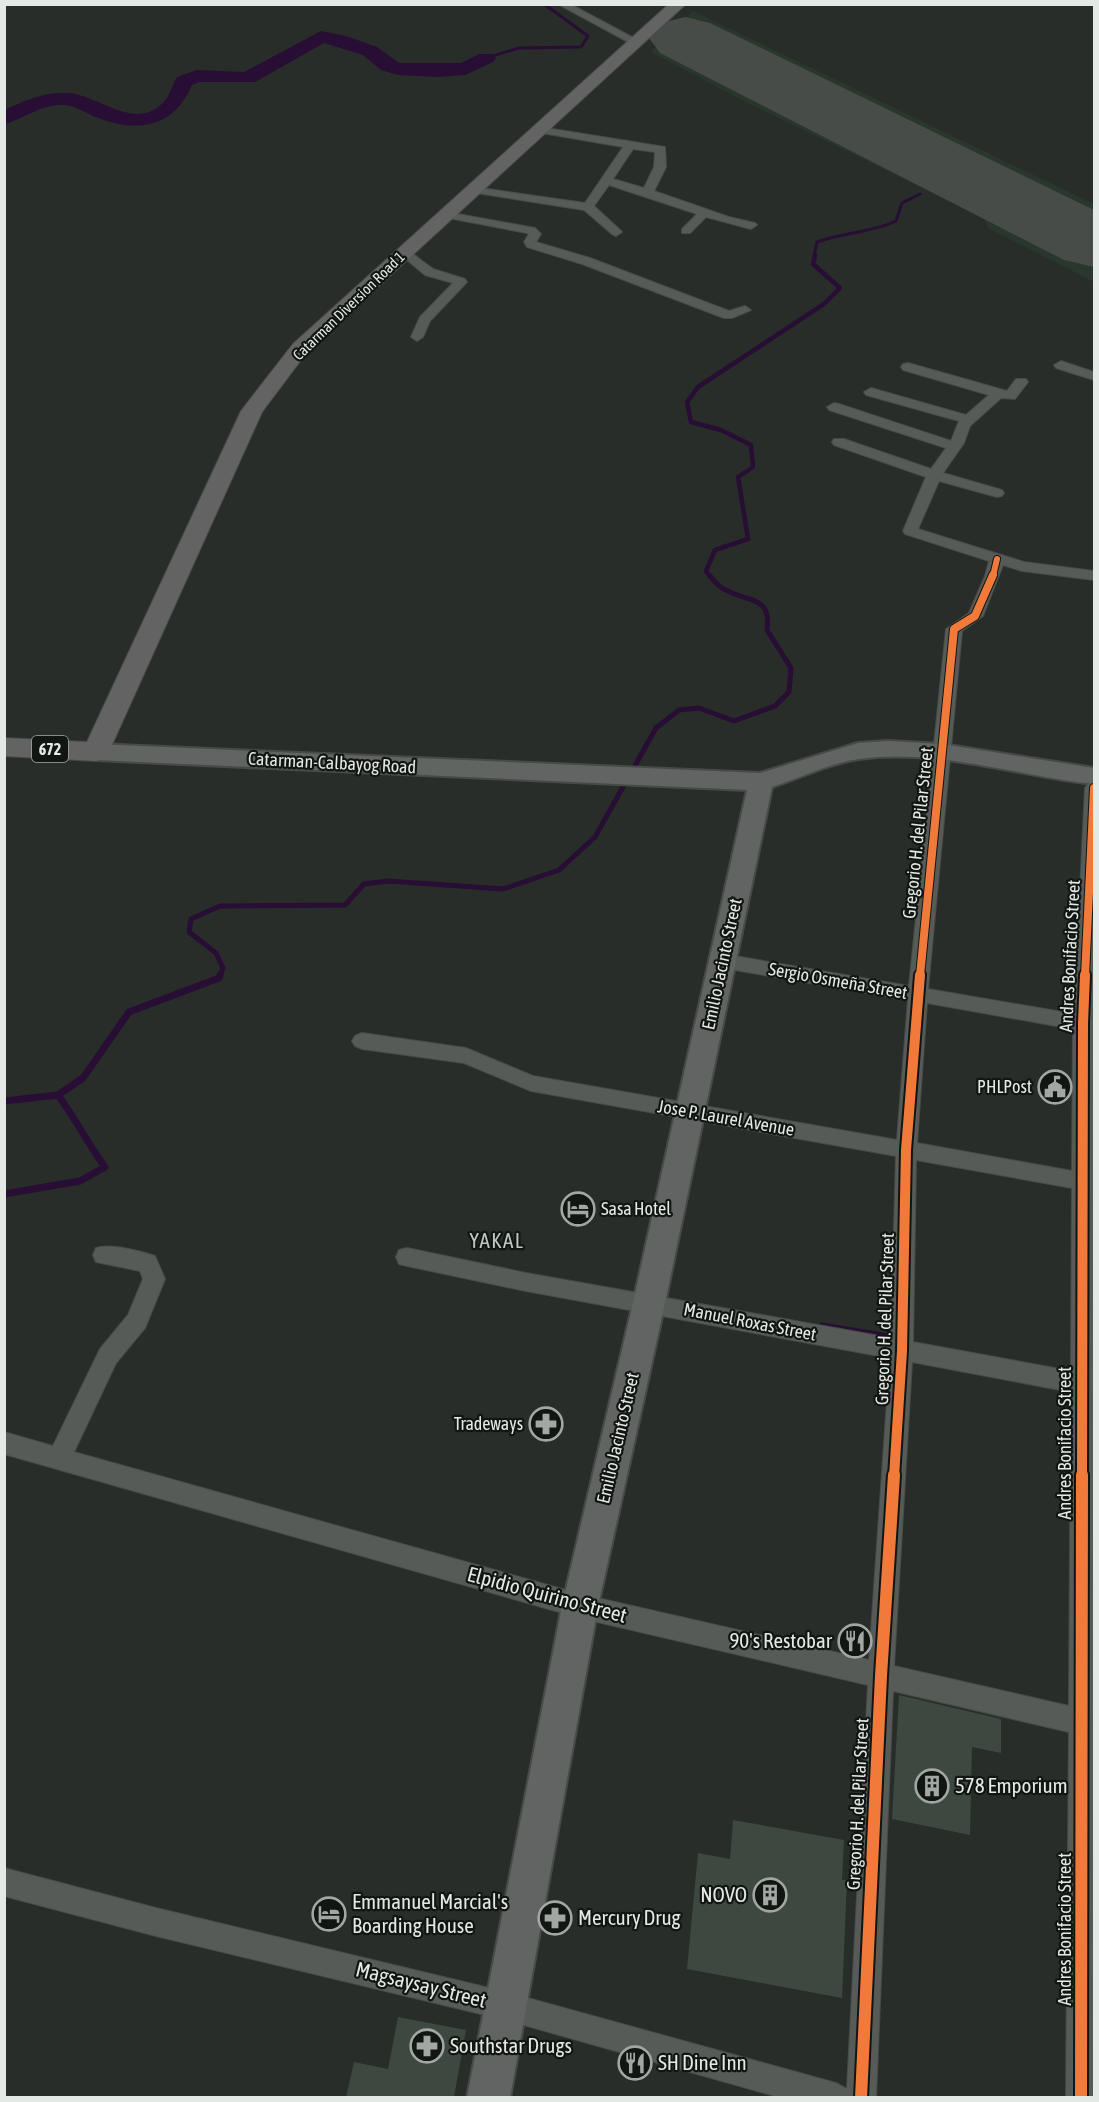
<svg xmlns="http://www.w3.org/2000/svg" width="1099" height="2102" viewBox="0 0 1099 2102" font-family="'Asap Condensed',sans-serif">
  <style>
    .built { fill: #29372c }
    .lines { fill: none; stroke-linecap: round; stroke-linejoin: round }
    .stream-far3 { stroke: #280d34; stroke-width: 3 }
    .stream-far2 { stroke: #280d34; stroke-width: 4.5 }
    .stream-far1 { stroke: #280d34; stroke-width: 5 }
    .stream { stroke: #280d34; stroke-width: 7 }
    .river { fill: #280d34; fill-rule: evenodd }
    .runway { fill: #474c48; fill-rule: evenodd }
    .building { fill: #3d4840 }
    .minor-casing { stroke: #474b48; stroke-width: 2 }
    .secondary-casing { stroke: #474b48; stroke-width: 4 }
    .primary-casing { stroke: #474b48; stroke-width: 2 }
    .minor { fill: #575b58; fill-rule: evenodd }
    .secondary { fill: #626363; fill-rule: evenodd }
    .primary { fill: #636364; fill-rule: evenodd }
    .cycleway-far3-casing { stroke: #121612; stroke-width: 8 }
    .cycleway-far2-casing { stroke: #121612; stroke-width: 10 }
    .cycleway-far1-casing { stroke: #121612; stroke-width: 14 }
    .cycleway-casing { stroke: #121612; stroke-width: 16 }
    .cycleway-far3 { stroke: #f17a3a; stroke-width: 6 }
    .cycleway-far2 { stroke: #f17a3a; stroke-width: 8 }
    .cycleway-far1 { stroke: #f17a3a; stroke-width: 10 }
    .cycleway { stroke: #f17a3a; stroke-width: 12 }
    .labels { text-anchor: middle; stroke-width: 4.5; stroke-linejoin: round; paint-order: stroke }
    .far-street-label { font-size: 15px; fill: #e3e9e4; stroke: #121612 }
    .shield { fill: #121612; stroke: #a4aaa5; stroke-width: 1.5 }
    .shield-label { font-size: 16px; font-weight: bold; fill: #e3e9e4 }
    .street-label { font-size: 18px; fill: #e3e9e4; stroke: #121612 }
    .poi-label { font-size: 18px; fill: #e3e9e4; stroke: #121612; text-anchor: end }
    .quarter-label { font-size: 21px; letter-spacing: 1.5px; fill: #bcc8bf; stroke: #121612 }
    .near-street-label { font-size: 21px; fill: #e3e9e4; stroke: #121612 }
    .near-poi-label { font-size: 21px; fill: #e3e9e4; stroke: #121612; text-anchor: start }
  </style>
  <rect width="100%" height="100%" fill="#282d29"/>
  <path class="built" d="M 693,11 L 1094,204 L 1094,282 L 988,228 L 985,219 L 977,210 L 939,196 L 736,97 L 651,52 Z"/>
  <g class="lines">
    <path class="stream-far3" d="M 486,58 L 519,48 L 581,47 L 588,36 L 544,4
      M 814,256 L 817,242 C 843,232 871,233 896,221 L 902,203 L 920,194"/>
    <path class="stream-far2" d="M 710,576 L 706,571 L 715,550 L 748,539 L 738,477 L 753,467 L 751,445 L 721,430 L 691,422 L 687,402 L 698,387 L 824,304 L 840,288 L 813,264 L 815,255"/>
    <path class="stream-far1" d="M 220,976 L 223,968 L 216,953 L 189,932 L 191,919 L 220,906 L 345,905 L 364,884 L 388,881 L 503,889 L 559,870 L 595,837 L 656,728 L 679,710 L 699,708 L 734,721 L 775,706 L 789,692 L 791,668 L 767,630 C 772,593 745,603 722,588 C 717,585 713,579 709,575"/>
    <path class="stream" d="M 4,1101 L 58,1095 L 83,1078 L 129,1012 L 219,978 L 220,975
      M 4,1194 L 80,1181 L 105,1167 C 88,1144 75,1118 58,1095
      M 822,1326 L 883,1336"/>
    <path class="river" d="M 321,31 L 346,36 L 377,47 L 399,63 L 461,63 L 479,54 L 493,54 L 496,58 L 493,62 L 465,75 L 438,77 L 398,75 L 381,70 L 363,55 L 324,43 L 255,82 L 199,82 L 192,85 C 175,126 140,133 101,119 C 89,115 78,107 66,105 C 43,102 25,119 4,124 L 4,110 C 26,100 43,92 67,93 C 99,94 138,136 167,98 C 171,92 173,83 177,77 L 197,70 L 244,72 Z"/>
    <path class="runway" d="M 685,17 L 710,23 L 1094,210 L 1094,267 L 1064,260 L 660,53 L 649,38 L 660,23 Z"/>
  </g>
  <path class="building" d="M 899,1695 L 1001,1719 L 1001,1753 L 972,1747 L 970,1835 L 892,1819 Z
    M 733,1820 L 844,1840 L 842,1880 L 847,1880 L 842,1998 L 687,1969 L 698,1853 L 730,1859 Z
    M 398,2017 L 466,2030 L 454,2097 L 346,2097 L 354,2062 L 388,2069 Z"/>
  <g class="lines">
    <g class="minor-casing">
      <path id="minor" d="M 558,4 L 570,4 L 641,42 L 632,44 Z
        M 540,127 L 665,147 L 666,167 L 654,191 L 729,217 L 755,223 L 757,225 L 751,229 L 706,217 L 690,233 L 682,233 L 682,229 L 697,214 L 609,185 L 594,206 L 620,230 L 622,232 L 616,236 L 612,234 L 584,210 L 470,192 L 468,190 L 474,187 L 585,203 L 623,147 L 536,132 L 535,130 ZM 633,149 L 655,152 L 654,167 L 644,188 L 613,179 Z
        M 447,212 L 535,228 L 541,234 L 536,242 L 590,258 L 729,311 L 745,306 L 751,310 L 732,318 L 724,318 L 582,264 L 527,247 L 524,242 L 529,234 L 527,233 L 443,217 L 443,213 Z
        M 405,248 L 433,269 L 465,279 L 467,282 L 430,321 L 423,337 L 417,341 L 411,337 L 420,317 L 453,283 L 425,275 L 401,255 L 399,252 Z
        M 1061,361 L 1094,372 L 1094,380 L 1056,368 L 1054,365 Z
        M 908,363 L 1007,391 L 1016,379 L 1026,379 L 1028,382 L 1015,399 L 1001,398 L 970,426 L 964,443 L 943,473 L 1002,490 L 1004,493 L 1002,496 L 997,497 L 939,481 L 918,529 L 1024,562 L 1094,571 L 1094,580 L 1022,571 L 1003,565 L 983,616 L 962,631 L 928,989 L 1074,1014 L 1085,788 L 1088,784 L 1094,782 L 1094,1032 L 1093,1032 L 1094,2098 L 1066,2098 L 1069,1732 L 893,1691 L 876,2098 L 782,2098 L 506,2020 L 156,1936 L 4,1896 L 4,1868 L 156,1908 L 506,1992 L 836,2083 L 847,2089 L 868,1685 L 580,1618 L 4,1454 L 4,1432 L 53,1446 L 100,1349 L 128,1315 L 143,1279 L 140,1271 L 96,1262 L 93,1255 L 96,1248 C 112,1243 139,1251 155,1256 L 165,1279 L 145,1328 L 116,1363 L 74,1452 L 580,1594 L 869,1660 L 890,1358 L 526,1291 L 407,1266 L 399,1264 L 396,1257 L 399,1250 L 407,1248 L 526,1273 L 891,1338 L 896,1156 L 531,1091 L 464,1063 L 362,1049 L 355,1046 L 352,1041 L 355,1036 L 362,1033 L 466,1048 L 533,1076 L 897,1140 L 908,1000 L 723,968 L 716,966 L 714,961 L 716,956 L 723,954 L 909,986 L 946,629 L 969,613 L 985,576 L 989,561 L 905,534 L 903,531 L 926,477 L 834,445 L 832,442 L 834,439 L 844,439 L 931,469 L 946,448 L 829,410 L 827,407 L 834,403 L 839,404 L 951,441 L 959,421 L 866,395 L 864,392 L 871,388 L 966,415 L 989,395 L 903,370 L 901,367 L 903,364 ZM 927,1003 L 1073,1029 L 1072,1171 L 917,1143 ZM 916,1160 L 1072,1188 L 1071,1371 L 913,1342 ZM 912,1362 L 1071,1392 L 1069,1706 L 894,1666 Z"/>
    </g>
    <g class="secondary-casing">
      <path id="secondary" d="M 888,741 L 942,744 L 1094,768 L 1094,784 C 1019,776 935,748 859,759 C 830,763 800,778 772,787 L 665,1303 L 598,1606 L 510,2098 L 467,2098 L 562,1606 L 633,1303 L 747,790 L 96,760 L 87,758 L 84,752 L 87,746 L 96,744 L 760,773 L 858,743 Z"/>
    </g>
    <g class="primary-casing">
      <path id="primary" d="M 669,4 L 686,4 L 307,352 L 262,412 L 106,758 L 96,761 L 4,756 L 4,738 L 87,742 L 241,411 L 293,344 Z"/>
    </g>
    <use href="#minor" class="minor"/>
    <use href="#secondary" class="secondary"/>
    <use href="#primary" class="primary"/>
    <g class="cycleway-far3-casing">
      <path id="cycleway-far3" d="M 993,576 L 997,559"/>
    </g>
    <g class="cycleway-far2-casing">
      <path id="cycleway-far2" d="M 920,976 L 954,629 L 975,616 L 993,575
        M 1085,976 L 1094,788"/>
    </g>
    <g class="cycleway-far1-casing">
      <path id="cycleway-far1" d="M 894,1477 L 902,1351 L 906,1150 L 920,975
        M 1082,1477 L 1083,1023 L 1085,975"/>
    </g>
    <g class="cycleway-casing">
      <path id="cycleway" d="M 861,2098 L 881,1676 L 894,1475
        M 1081,2098 L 1082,1475"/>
    </g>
    <use href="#cycleway-far3" class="cycleway-far3"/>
    <use href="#cycleway-far2" class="cycleway-far2"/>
    <use href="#cycleway-far1" class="cycleway-far1"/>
    <use href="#cycleway" class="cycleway"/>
  </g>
  <defs>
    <g id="civic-ring" transform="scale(1.725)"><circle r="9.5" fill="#121612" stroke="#a2a7a3" stroke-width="1.5"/><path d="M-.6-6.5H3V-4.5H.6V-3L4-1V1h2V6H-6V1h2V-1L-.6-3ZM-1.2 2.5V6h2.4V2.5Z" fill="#a2a7a3"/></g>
    <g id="hotel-ring" transform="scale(1.725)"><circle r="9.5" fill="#121612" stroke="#a2a7a3" stroke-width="1.5"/><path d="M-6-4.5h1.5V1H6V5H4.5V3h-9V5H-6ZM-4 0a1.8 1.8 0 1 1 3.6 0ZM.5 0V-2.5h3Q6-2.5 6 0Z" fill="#a2a7a3"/></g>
    <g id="pharmacy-ring" transform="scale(1.725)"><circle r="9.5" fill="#121612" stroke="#a2a7a3" stroke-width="1.5"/><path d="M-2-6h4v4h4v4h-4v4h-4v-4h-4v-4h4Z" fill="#a2a7a3"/></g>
    <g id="restaurant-ring" transform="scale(1.725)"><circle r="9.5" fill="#121612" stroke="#a2a7a3" stroke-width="1.5"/><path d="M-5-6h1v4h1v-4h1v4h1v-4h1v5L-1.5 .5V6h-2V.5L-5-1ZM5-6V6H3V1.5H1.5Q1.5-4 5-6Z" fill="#a2a7a3"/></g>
    <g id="building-ring" transform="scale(1.725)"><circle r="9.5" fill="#121612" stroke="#a2a7a3" stroke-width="1.5"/><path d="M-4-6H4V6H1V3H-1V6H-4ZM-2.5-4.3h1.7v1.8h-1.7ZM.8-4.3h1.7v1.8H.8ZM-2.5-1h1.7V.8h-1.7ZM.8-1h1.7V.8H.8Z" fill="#a2a7a3"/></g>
  </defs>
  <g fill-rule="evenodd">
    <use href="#civic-ring" x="1055" y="1087"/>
    <use href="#hotel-ring" x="578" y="1209"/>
    <use href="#pharmacy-ring" x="546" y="1424"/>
    <use href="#restaurant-ring" x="855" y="1641"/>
    <use href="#building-ring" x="932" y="1786"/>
    <use href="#building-ring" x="770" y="1895"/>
    <use href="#hotel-ring" x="329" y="1914"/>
    <use href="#pharmacy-ring" x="555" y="1918"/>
    <use href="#pharmacy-ring" x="427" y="2046"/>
    <use href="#restaurant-ring" x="635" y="2063"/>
  </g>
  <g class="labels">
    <g class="far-street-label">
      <text transform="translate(349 306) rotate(-44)" y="5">Catarman Diversion Road 1</text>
    </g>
    <rect class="shield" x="32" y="736" width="36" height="26" rx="4.5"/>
    <g class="shield-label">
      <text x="50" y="755">672</text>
    </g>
    <g class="street-label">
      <text transform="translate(332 763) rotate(3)" y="6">Catarman-Calbayog Road</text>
      <text transform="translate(918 833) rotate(-84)" y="6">Gregorio H. del Pilar Street</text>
      <text transform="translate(1070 956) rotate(-87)" y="6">Andres Bonifacio Street</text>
      <text transform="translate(722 964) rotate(-78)" y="6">Emilio Jacinto Street</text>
      <text transform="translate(838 981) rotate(10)" y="6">Sergio Osmeña Street</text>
      <text transform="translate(726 1118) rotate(10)" y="6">Jose P. Laurel Avenue</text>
      <text transform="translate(885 1319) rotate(-88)" y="6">Gregorio H. del Pilar Street</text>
      <text transform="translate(750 1322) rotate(11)" y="6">Manuel Roxas Street</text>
      <text transform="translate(618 1438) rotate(-77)" y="6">Emilio Jacinto Street</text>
      <text transform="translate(1065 1443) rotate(-90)" y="6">Andres Bonifacio Street</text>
      <text transform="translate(858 1804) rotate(-87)" y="6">Gregorio H. del Pilar Street</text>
      <text transform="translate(1065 1929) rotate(-90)" y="6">Andres Bonifacio Street</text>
    </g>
    <g class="poi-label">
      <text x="1032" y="1093">PHLPost</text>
      <text x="601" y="1215" text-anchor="start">Sasa Hotel</text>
      <text x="523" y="1430">Tradeways</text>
    </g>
    <g class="quarter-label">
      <text x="497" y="1248">YAKAL</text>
    </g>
    <g class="near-street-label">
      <text transform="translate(547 1595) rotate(15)" y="7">Elpidio Quirino Street</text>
      <text transform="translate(421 1985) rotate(14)" y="7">Magsaysay Street</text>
    </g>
    <g class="near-poi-label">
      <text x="832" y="1648" text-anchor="end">90's Restobar</text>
      <text x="955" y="1793">578 Emporium</text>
      <text x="747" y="1902" text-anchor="end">NOVO</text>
      <text x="352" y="1909">Emmanuel Marcial's<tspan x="352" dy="24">Boarding House</tspan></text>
      <text x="578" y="1925">Mercury Drug</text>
      <text x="450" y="2053">Southstar Drugs</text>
      <text x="658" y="2070">SH Dine Inn</text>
    </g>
  </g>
  <rect width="1099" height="2102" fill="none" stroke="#e3e9e4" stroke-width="12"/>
</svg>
